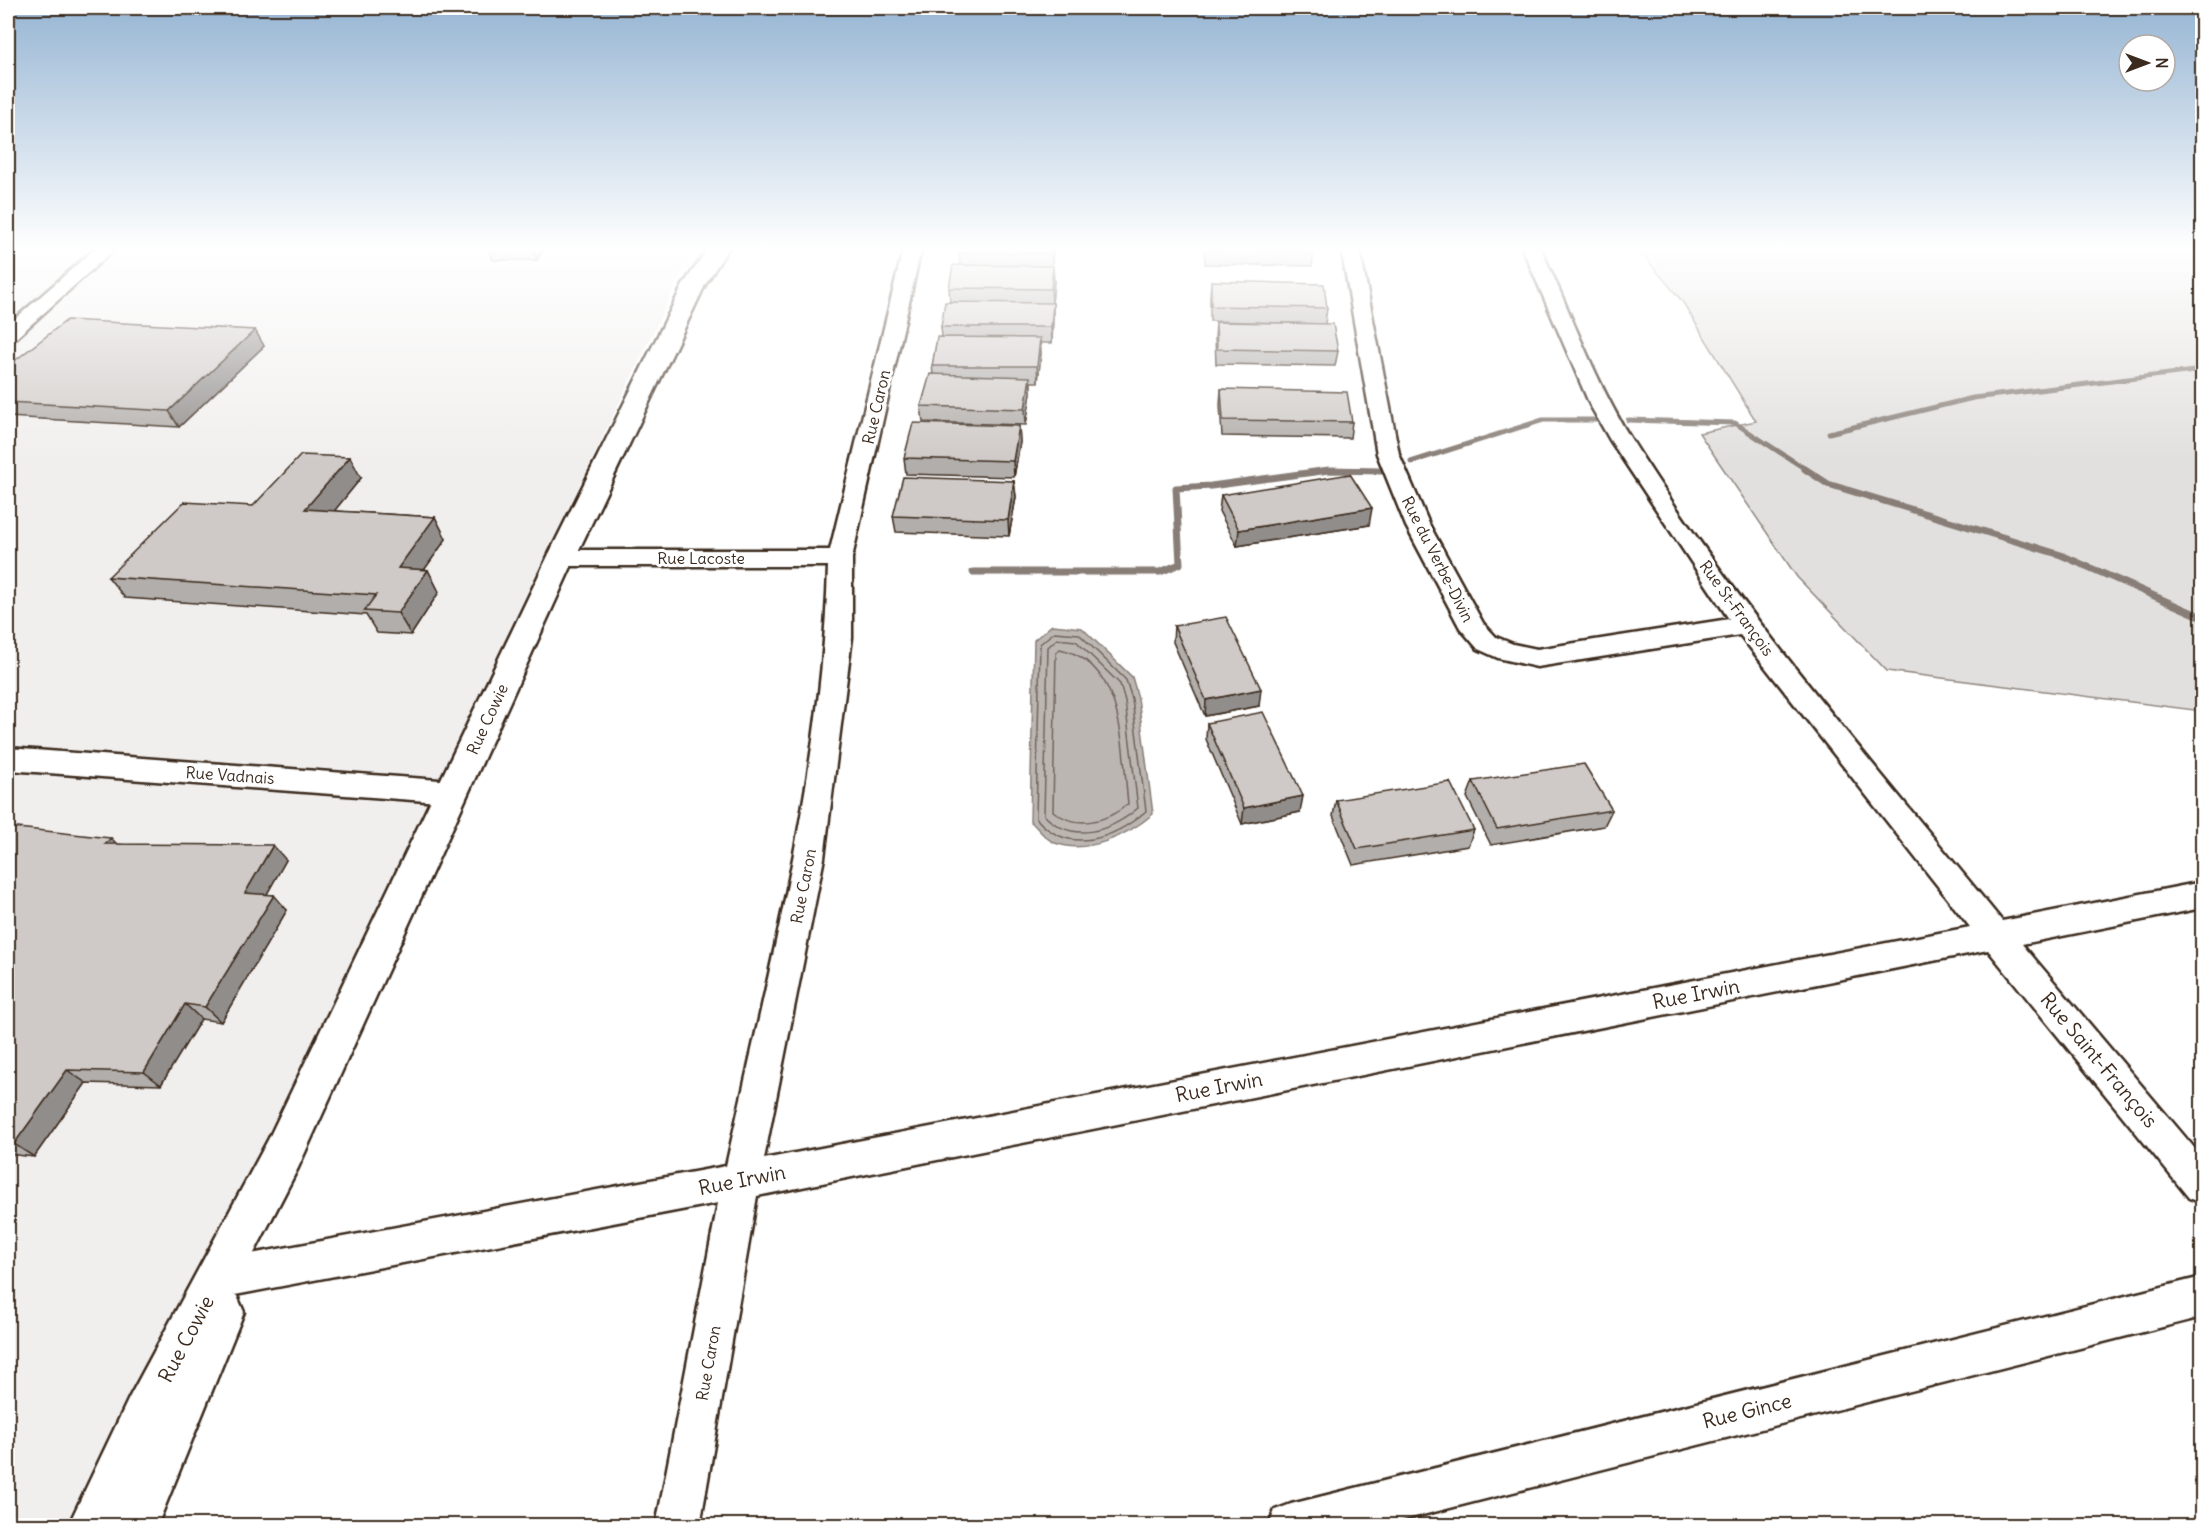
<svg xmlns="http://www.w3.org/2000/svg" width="2210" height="1533" viewBox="0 0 2210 1533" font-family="Delius,sans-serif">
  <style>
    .built { fill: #f1efee }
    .green { fill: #e2e0de; stroke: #8e857e; stroke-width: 1.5 }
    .water { fill: #bcb6b3; stroke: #887e77; stroke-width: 1.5 }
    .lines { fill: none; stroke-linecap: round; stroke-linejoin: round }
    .shore { stroke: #6f625a; stroke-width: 1.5 }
    .stream-far1 { stroke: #887e77; stroke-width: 5 }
    .stream { stroke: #887e77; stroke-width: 7 }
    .minor-casing { stroke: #3b2a1e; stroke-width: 5 }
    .secondary-casing { stroke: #3b2a1e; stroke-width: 5 }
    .minor { fill: #fff; fill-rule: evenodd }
    .secondary { fill: #fff; fill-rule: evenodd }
    .wall { fill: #b2aeab; stroke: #3b2a1e; stroke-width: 1.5 }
    .shaded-wall { fill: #918d8b; stroke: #3b2a1e; stroke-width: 1.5 }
    .building { fill: #cfcac7; stroke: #3b2a1e; stroke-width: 1.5 }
    .labels { text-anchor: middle; stroke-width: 6; stroke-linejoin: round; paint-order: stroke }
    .street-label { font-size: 16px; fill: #3b2a1e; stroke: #fff }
    .near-street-label { font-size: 20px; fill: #3b2a1e; stroke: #fff }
  </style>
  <rect width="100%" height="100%" fill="#fff"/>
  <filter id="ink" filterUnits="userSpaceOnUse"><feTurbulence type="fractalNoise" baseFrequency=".0167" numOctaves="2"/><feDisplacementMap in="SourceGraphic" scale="12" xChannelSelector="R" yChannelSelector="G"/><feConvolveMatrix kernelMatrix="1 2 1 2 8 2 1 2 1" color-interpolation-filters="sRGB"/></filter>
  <g filter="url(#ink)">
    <path class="built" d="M 8,247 L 694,247 L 81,1525 L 8,1525 Z"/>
    <path class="green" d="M 1636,247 L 2202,247 L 2202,711 L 1887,671 L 1797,577 L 1699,433 L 1756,421 L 1682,301 Z"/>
    <path class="water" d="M 1052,625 L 1082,628 L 1132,677 L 1138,698 L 1153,814 C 1128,835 1088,855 1055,843 C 1046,840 1037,827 1030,821 L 1034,640 Z"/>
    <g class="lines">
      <path class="shore" d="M 1054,632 L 1079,634 L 1126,680 L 1132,699 L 1146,811 C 1114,839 1068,856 1036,818 L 1040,644 Z
        M 1057,639 L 1076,641 L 1120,684 L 1125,701 L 1138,808 C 1110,832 1072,844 1044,815 L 1048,647 Z
        M 1060,649 C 1126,663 1122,752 1128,804 C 1107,822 1076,830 1053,811 L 1056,652 Z"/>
      <path class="stream-far1" d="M 1628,420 L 1735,423 L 1807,470
        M 1829,433 L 1973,398 L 2202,370
        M 1411,462 L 1543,420 L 1597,420
        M 1327,470 L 1341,470"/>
      <path class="stream" d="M 1805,469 L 1828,484 L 2061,555 L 2202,617
        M 973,572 L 1160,572 L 1180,564 L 1176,488 L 1211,486 L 1329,470 L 1382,471"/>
      <g class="minor-casing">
        <path id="minor" d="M 97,247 L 117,247 L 15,339 L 8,341 L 8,325 Z
          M 906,247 L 924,247 L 919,258 L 852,558 L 852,638 L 824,858 L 764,1159 L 1970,927 L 1740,635 L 1537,667 L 1498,658 L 1478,649 L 1460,628 L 1406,526 L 1377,454 L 1341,247 L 1359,247 L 1399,454 L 1430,526 L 1483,623 L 1496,637 L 1513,644 L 1537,649 L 1729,619 L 1610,440 L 1590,405 L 1522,247 L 1540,247 C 1570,311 1594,379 1631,439 C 1739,611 1874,764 2002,921 L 2202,882 L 2202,908 L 2022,944 L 2202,1157 L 2202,1203 L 2189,1198 L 1988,950 L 757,1196 L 700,1526 L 656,1526 L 718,1203 L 235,1295 L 221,1290 L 216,1276 L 221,1262 L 235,1257 L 726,1166 C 769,968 823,769 828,566 L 561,566 L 552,564 L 549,558 L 552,552 L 561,550 L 830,550 L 901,258 Z
          M 8,748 L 453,781 L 463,784 L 468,792 L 463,800 L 453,803 L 8,770 Z
          M 2202,1277 L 2202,1317 L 1379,1526 L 1269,1526 L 1275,1510 L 1291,1504 Z"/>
      </g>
      <g class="secondary-casing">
        <path id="secondary" d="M 709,247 L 729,247 L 705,285 L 575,558 L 298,1168 L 233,1294 L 237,1296 L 244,1312 L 157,1526 L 68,1526 L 129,1398 L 268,1140 L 547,558 L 683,285 Z"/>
      </g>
      <use href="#minor" class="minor"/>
      <use href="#secondary" class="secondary"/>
    </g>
    <path class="wall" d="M 487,247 L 546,247 L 537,260 L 493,260 Z
      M 960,247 L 1053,247 L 1052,266 L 1054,281 L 1052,303 L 1053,303 L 1053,318 L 1052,343 L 1040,343 L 1041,353 L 1038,382 L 1031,382 L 1031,393 L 1026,425 L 923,422 L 921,406 L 933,374 L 932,366 L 942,337 L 941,327 L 950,302 L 949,288 L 960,265 L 959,253 Z
      M 1204,247 L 1314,247 L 1314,251 L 1312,266 L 1205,264 Z
      M 1211,281 L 1327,308 L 1325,324 L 1210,321 L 1210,297 Z
      M 1216,322 L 1338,351 L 1335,366 L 1216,364 L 1215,338 Z
      M 255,330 L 264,346 L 179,427 L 8,417 L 8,366 Z
      M 1221,389 L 1352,422 L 1350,438 L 1222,436 L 1220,405 Z
      M 1019,426 L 1020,442 L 1014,477 L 906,474 L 904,458 Z
      M 361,478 L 334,511 L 435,517 L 446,539 L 424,570 L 428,570 L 439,592 L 411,635 L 377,633 L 366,615 L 125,598 L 108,577 L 253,506 Z
      M 1014,481 L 1016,497 L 1009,536 L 896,532 L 893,516 Z
      M 1221,495 L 1369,525 L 1237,546 L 1219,511 Z
      M 1174,626 L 1259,706 L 1205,716 L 1173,642 Z
      M 1207,723 L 1300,812 L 1242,824 L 1206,739 Z
      M 1473,781 L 1612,810 L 1604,826 L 1491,845 L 1467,797 Z
      M 1336,800 L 1474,830 L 1468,846 L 1353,865 L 1333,816 Z
      M 8,827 L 117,844 L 286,860 L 267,894 L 287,910 L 221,1022 L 201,1019 L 161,1085 L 86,1083 L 34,1157 L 8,1154 Z"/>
    <path class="shaded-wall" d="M 532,247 L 546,247 L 537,260 Z
      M 1052,247 L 1053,247 L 1052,268 L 1051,253 Z
      M 1053,266 L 1054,281 L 1052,304 L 1051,289 Z
      M 1053,303 L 1053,318 L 1052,343 L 1051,327 Z
      M 255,330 L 264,346 L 179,427 L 169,411 Z
      M 1040,338 L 1041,353 L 1038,382 L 1037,366 Z
      M 1030,377 L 1031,393 L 1026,425 L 1025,409 Z
      M 1019,426 L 1020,442 L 1014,477 L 1013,461 Z
      M 350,457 L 361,478 L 318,531 L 305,509 Z
      M 1014,481 L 1016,497 L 1009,536 L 1008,520 Z
      M 1372,508 L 1369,525 L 1237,546 L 1239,530 Z
      M 435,517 L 446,539 L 410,590 L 398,568 Z
      M 428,570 L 439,592 L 411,635 L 398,613 Z
      M 1261,689 L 1259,706 L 1205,716 L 1206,700 Z
      M 1303,796 L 1300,812 L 1242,824 L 1244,808 Z
      M 111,838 L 126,853 L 105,844 Z
      M 273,845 L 286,860 L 259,908 L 245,893 Z
      M 274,895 L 287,910 L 221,1022 L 205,1007 Z
      M 185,1004 L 201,1019 L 161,1085 L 144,1072 Z
      M 67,1070 L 86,1083 L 34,1157 L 14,1144 Z"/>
    <path class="building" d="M 960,247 L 1052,247 L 1051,253 L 959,253 Z
      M 1206,247 L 1314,247 L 1314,251 L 1206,249 Z
      M 953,265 L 1053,266 L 1051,289 L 949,288 Z
      M 1211,281 L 1324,284 L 1327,308 L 1211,306 Z
      M 945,302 L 1053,303 L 1051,327 L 941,327 Z
      M 67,320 L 255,330 L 169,411 L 8,402 L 8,366 Z
      M 1216,322 L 1333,324 L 1338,351 L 1217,349 Z
      M 937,337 L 1040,338 L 1037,366 L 932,366 Z
      M 930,374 L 1030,377 L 1025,409 L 921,406 Z
      M 1221,389 L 1347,392 L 1352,422 L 1223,420 Z
      M 913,423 L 1019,426 L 1013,461 L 904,458 Z
      M 301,455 L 350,457 L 305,509 L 435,517 L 398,568 L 428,570 L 398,613 L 364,611 L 376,595 L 108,577 L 184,502 L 253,506 Z
      M 1350,474 L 1372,508 L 1239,530 L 1221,495 Z
      M 903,477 L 1014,481 L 1008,520 L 893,516 Z
      M 1226,617 L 1261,689 L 1206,700 L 1174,626 Z
      M 1263,712 L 1303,796 L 1244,808 L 1207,723 Z
      M 1584,764 L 1612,810 L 1497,829 L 1473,781 Z
      M 1450,782 L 1474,830 L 1357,849 L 1336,800 Z
      M 8,827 L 111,838 L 105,844 L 273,845 L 245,893 L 274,895 L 205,1007 L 185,1004 L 144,1072 L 67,1070 L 14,1144 L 8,1143 Z"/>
  </g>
  <linearGradient id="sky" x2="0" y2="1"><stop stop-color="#96b5d3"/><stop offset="0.54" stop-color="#fff"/><stop offset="1" stop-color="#fff" stop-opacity="0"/></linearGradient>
  <rect width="2210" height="461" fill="url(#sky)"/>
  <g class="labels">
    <g class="street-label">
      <text transform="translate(876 407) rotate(-77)" y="6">Rue Caron</text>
      <text x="701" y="564">Rue Lacoste</text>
      <text transform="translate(1438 559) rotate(63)" y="6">Rue du Verbe-Divin</text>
      <text transform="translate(1737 608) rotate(54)" y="6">Rue St-François</text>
      <text transform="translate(487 719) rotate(-65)" y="6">Rue Cowie</text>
      <text transform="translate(230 775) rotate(4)" y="6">Rue Vadnais</text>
      <text transform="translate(803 886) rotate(-79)" y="6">Rue Caron</text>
      <text transform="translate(708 1363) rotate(-80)" y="6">Rue Caron</text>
    </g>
    <g class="near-street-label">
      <text transform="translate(1696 994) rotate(-11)" y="7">Rue Irwin</text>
      <text transform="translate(2099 1060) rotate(50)" y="7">Rue Saint-François</text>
      <text transform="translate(1219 1087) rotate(-11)" y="7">Rue Irwin</text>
      <text transform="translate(742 1180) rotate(-11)" y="7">Rue Irwin</text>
      <text transform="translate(186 1339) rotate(-62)" y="7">Rue Cowie</text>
      <text transform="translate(1747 1411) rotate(-14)" y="7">Rue Gince</text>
    </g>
  </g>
  <rect width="2210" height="1533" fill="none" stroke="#fff" stroke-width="30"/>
  <rect x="15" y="15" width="2180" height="1503" fill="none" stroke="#3b2a1e" stroke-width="2" filter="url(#ink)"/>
  <g transform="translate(2147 63) rotate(90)"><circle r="28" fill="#ffffff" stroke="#b1aaa5" stroke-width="1.5"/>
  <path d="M0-4.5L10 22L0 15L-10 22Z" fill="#3b2a1e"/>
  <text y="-9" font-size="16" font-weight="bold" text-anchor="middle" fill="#3b2a1e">N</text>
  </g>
</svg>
